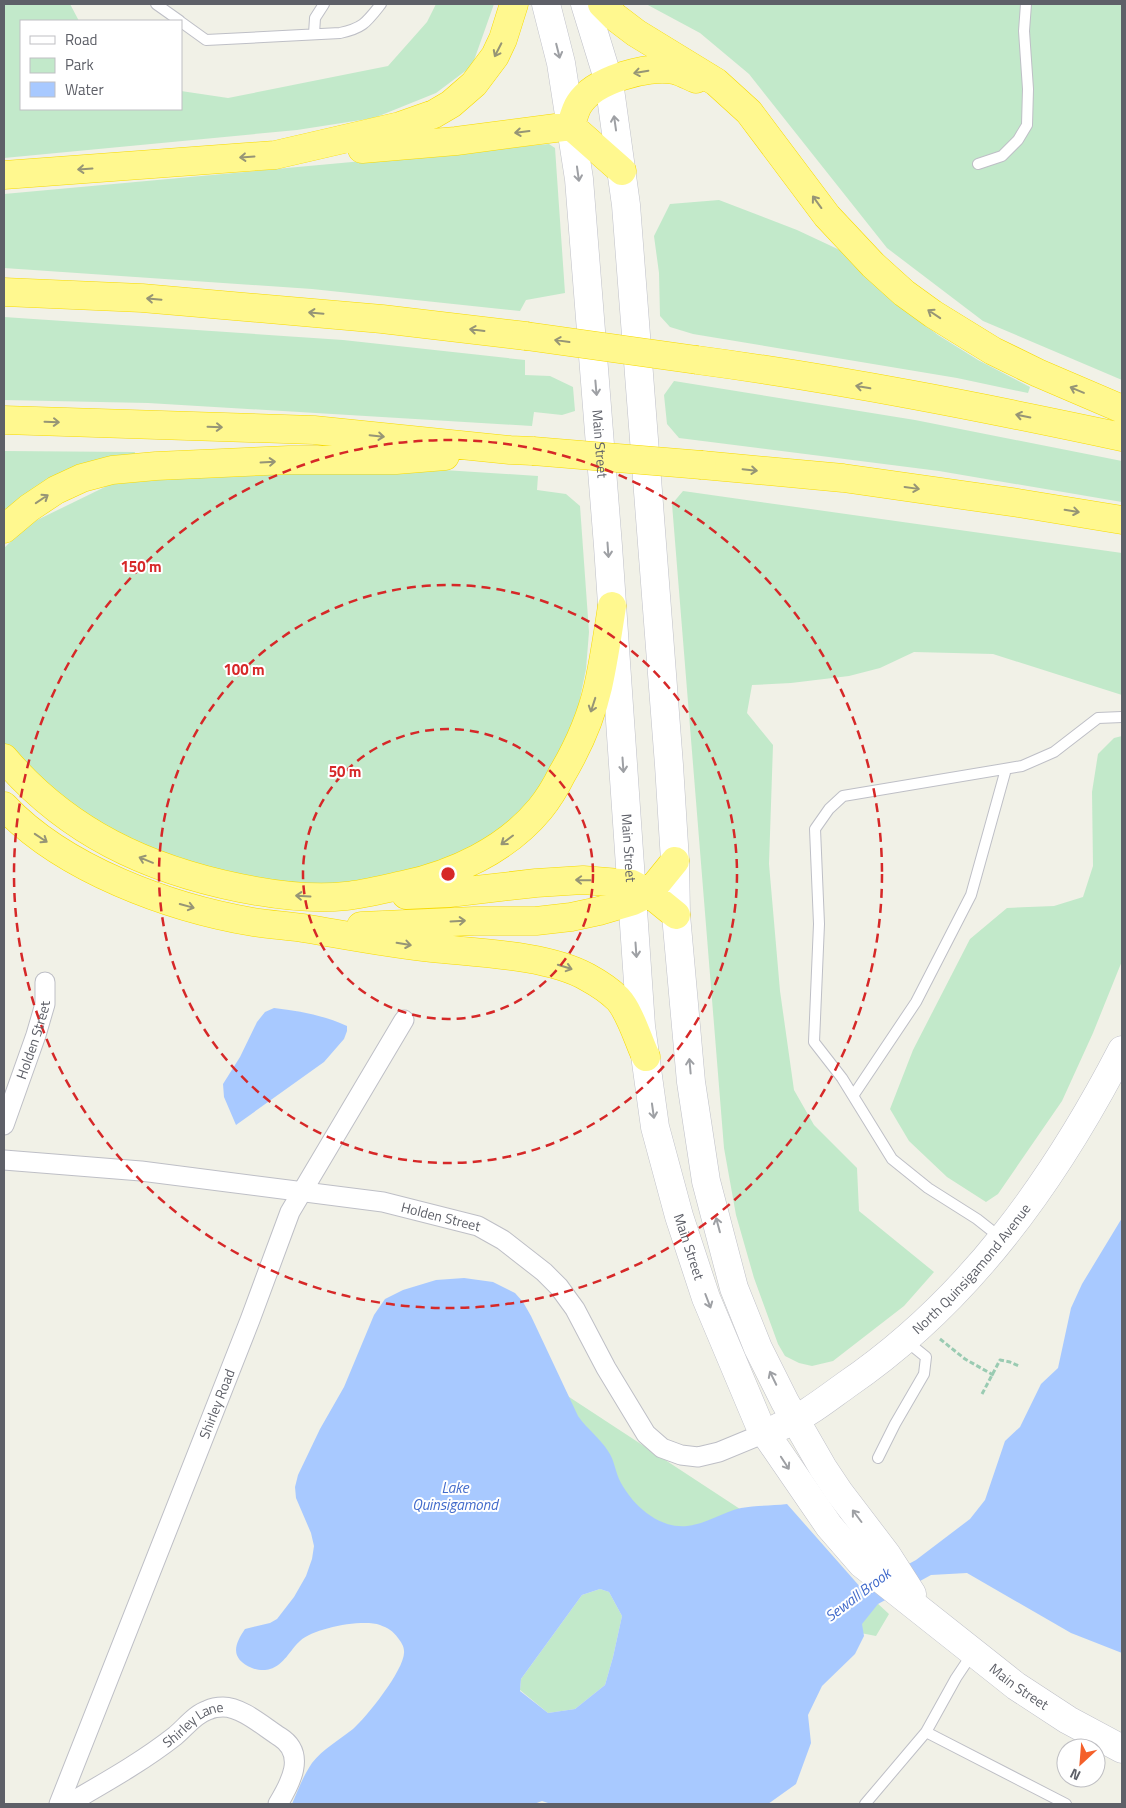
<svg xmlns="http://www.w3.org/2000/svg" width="1126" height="1808" viewBox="0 0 1126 1808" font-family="'Titillium Web',sans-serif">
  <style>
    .green { fill: #c2e9ca }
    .water { fill: #a8c9ff; fill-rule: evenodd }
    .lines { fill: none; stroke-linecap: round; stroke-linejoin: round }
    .service-casing { stroke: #bebfc6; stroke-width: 12 }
    .minor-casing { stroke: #bebfc6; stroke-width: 21 }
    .secondary-casing { stroke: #bfc0c8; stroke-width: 29 }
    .motorway-casing { stroke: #f7da00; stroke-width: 29 }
    .path { stroke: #9acbb2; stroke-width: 3; stroke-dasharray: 5 2.5; stroke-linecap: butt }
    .service { stroke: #fff; stroke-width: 10 }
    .minor { stroke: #fff; stroke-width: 19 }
    .secondary { stroke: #fff; stroke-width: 28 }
    .motorway { stroke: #fff88f; stroke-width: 28 }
    .motorway-bridge-casing { stroke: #f7da00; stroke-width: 29; stroke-linecap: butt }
    .motorway-bridge { stroke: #fff88f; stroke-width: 28 }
    .oneway { stroke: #969576 }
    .oneway2 { stroke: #9ea0a4 }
    .ring { fill: none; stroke: #d62828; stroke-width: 2.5; stroke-dasharray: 9 6 }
    .labels { text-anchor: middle; stroke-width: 4; stroke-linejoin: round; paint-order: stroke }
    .street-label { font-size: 14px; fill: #5e6068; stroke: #fff }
    .water-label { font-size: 15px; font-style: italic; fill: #426bcb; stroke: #fff }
    .centre { fill: #d62828; stroke: #fff; stroke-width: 2.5 }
    .ring-label { font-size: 15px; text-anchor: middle; font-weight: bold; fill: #d62828; stroke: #fff; stroke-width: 4; stroke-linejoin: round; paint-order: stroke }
  </style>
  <rect width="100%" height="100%" fill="#f1f1e7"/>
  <path class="green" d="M 4,4 L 70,4 L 79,21 L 21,21 L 21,109 L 181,109 L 181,91 L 228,98 L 388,66 L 427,22 L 436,4 L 494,4 L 472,66 L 436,93 L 374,118 L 297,130 L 4,158 Z
    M 646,4 L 1122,4 L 1122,380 L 983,321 L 887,248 L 749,74 L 700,33 Z
    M 549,144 L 555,148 L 565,293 L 526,300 L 520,311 L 312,289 L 4,268 L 4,194 Z
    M 719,200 L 797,230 L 844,252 L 909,313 L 938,335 L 978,360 L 1030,387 L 1028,393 L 957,378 L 693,334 L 670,327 L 660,316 L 659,273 L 654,236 L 670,204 Z
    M 4,317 L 343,340 L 525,360 L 525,375 L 550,376 L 573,387 L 575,411 L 562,415 L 534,412 L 532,426 L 148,403 L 4,400 Z
    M 674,381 L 915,420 L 1122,461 L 1122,502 L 939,471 L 679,438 L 667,424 L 664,395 Z
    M 4,451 L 135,452 L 134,458 L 4,518 Z
    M 428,469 L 538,476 L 537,490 L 566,494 L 580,506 L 589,632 L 586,669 L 577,713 L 561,756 L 534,802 L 485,846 L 442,867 L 343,890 L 228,879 L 104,833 L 4,747 L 4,548 L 29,524 L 111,484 L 153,478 Z
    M 683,491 L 1122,553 L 1122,695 L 993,654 L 914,652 L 880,668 L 849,676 L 791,683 L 752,685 L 747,713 L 773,745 L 769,864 L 780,991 L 794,1090 L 814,1125 L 857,1168 L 859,1211 L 934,1272 L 904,1306 L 833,1361 L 812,1366 L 799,1363 L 785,1356 L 778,1344 L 754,1278 L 736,1215 L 724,1148 L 672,504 Z
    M 1122,736 L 1122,961 L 1093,1033 L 1062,1101 L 998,1194 L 986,1202 L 947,1177 L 909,1141 L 890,1109 L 913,1050 L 970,939 L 1007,908 L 1054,906 L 1083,897 L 1093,866 L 1092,792 L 1098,754 L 1114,738 Z
    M 531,1372 L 862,1589 L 889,1614 L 876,1636 L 835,1628 L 641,1526 Z
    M 600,1589 L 609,1592 L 622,1616 L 613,1657 L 605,1685 L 575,1709 L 548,1713 L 520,1690 L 521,1679 L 582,1595 Z"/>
  <path class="water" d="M 274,1008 C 299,1011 323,1015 347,1026 L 347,1031 L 344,1039 L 324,1062 L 236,1125 L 224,1097 L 223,1084 L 240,1057 L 257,1022 L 265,1012 Z
    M 1122,1218 L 1122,1653 L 1071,1633 L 967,1573 L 931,1575 L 878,1604 L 862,1624 L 864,1636 L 855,1654 L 822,1686 L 808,1715 L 811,1743 L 796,1784 L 768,1804 L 551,1804 L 542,1801 L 534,1804 L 292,1804 C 298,1790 303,1776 312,1763 C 323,1749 339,1740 353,1729 C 366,1718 406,1668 404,1651 C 404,1646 401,1642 398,1638 C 393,1631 388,1628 380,1625 C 362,1619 314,1628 300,1641 C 290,1650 284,1665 270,1669 C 265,1671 257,1670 252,1668 C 231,1659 233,1646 245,1629 L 270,1623 L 277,1619 L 294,1597 L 306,1576 L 312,1559 L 314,1546 L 311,1533 L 296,1498 L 295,1487 L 298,1475 L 320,1429 L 344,1387 L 374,1315 L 385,1299 L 403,1290 L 436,1280 L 464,1278 L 493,1282 L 515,1293 L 523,1302 L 531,1316 L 578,1416 C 587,1429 600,1438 608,1451 C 614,1459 615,1470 619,1479 C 631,1504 658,1529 687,1526 C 706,1524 723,1512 741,1508 C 756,1505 772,1506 787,1504 L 862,1589 L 916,1560 L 970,1519 L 985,1500 L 1005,1441 L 1020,1427 L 1041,1384 L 1058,1368 L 1071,1308 L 1082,1284 ZM 600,1589 L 609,1592 L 622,1616 L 613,1657 L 605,1685 L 575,1709 L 548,1713 L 520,1691 L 521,1679 L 582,1595 Z"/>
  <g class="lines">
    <g class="service-casing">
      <path id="service" d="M 156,4 L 180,21
        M 181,22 L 206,40 L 340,33 C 363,28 366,23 381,4
        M 314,34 L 315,18 L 324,4
        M 978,164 L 1002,156 L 1018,140 L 1027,125 L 1028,89 L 1024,31 L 1026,4
        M 853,1096 L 916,1002 L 971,895 L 1006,769
        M 1001,1238 L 977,1219 L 928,1188 L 892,1159 L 842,1078 L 814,1042 L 819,924 L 815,829 L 829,809 L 843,796 L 1022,766 L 1054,752 L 1098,718 L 1122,717
        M 878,1458 L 895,1424 L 924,1374 L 926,1357 L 905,1340
        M 926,1732 L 1066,1804
        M 865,1804 L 926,1732 L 956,1678 L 972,1654"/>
    </g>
    <g class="minor-casing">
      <g id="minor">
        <path id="s1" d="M 4,1125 L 36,1035 L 45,1004 L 45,982"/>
        <path id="s2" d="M 4,1160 L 141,1171 L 383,1202 L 478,1226 L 503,1240 L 544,1272 L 559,1287 L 575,1309 L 606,1368 L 646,1434 L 662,1448 L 681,1455 L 698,1457 L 719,1452 L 765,1433"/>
        <path id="s3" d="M 59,1804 L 250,1320 L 290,1212 L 404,1020"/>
        <path id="s4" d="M 68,1804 C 104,1783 142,1762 175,1736 C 185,1728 195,1714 208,1710 C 212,1708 219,1707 223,1707 C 242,1707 264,1727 280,1737 C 307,1754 290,1784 278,1804"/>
      </g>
    </g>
    <g class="secondary-casing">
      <g id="secondary">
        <path id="s5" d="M 546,4 L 561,63 L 579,179 L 608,546 L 641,1026 L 655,1127 L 679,1216 L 706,1298 L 759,1424 L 829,1526 L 862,1564 L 1016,1686 L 1068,1720 L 1122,1749"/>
        <path d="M 585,4 L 609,82 L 626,205 L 669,765 L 675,861 L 676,915 L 691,1082 L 706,1181 L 734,1288 L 758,1348 L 785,1402 L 823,1468 L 839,1492 L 887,1555 L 912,1594"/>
        <path id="s6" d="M 779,1427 C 804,1417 825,1400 846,1385 C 969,1301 1054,1181 1122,1050"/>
      </g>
    </g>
    <g class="motorway-casing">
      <path id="motorway" d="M 602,4 L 615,17 L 636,33 L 716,82 L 749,112 L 827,216 L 873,265 L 904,293 L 933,314 L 993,351 L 1038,373 L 1122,409
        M 571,126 C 573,119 575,110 579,104 C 594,80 647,65 674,70 C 682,72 689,76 696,79
        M 362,149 L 456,141 L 571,126 L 622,171
        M 4,175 L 275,155 L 400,126 L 434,114 L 451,104 L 474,84 L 495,56 L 503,39 L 514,4
        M 4,292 L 142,298 L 382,319 L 526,336
        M 697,360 C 840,379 981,407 1122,437
        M 4,420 L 314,430 L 510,450 L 533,451
        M 702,465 L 843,478 L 1018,503 L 1122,520
        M 4,529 L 29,508 L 56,490 L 82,478 L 112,470 L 156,466 L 289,460 L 396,460 L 445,456
        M 4,758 C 67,832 147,869 240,888 C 275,895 311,900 346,896 C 365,894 384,889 403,885 C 454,874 506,850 540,809 C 549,798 556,786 562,774 C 578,747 591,718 598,687 C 604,660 608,633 612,606
        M 4,806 C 63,869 170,908 253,922 C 272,925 291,926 309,929 C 350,936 391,944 432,948 C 478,953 548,955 587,977 C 598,983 610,991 618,999 C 630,1012 638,1040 646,1057
        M 406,895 L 449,893 L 536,883 L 583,880 L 632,884 L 649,893 L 676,915
        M 361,926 L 474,921 L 536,921 L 571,917 L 599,911 L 633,901 L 649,893 L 675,861"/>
    </g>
    <path class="path" d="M 940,1339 L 965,1359 L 995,1376
      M 982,1394 L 1000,1360 L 1010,1362 L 1019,1366"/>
    <use href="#service" class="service"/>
    <use href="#minor" class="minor"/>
    <use href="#secondary" class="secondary"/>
    <use href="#motorway" class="motorway"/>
    <g class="motorway-bridge-casing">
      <path id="motorway-bridge" d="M 526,336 L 697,360
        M 533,451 L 702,465"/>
    </g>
    <use href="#motorway-bridge" class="motorway-bridge"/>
  </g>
  <defs><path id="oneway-shaft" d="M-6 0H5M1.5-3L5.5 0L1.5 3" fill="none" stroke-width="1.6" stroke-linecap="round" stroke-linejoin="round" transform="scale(1.25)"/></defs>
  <g class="oneway">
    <use href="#oneway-shaft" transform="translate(498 50) rotate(117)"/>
    <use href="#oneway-shaft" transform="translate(641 72) rotate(170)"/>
    <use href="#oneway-shaft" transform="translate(522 132) rotate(173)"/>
    <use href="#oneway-shaft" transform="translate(247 157) rotate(176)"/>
    <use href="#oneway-shaft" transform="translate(85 169) rotate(176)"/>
    <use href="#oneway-shaft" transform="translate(817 202) rotate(-126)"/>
    <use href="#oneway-shaft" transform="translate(154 299) rotate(-175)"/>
    <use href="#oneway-shaft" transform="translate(316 313) rotate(-175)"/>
    <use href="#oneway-shaft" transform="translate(934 314) rotate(-146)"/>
    <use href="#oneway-shaft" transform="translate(477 330) rotate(-173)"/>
    <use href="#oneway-shaft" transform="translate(562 341) rotate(-172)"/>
    <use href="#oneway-shaft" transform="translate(863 387) rotate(-170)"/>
    <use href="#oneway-shaft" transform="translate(1077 390) rotate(-157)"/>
    <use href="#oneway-shaft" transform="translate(1023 416) rotate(-168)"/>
    <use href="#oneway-shaft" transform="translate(52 422) rotate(2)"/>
    <use href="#oneway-shaft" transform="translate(215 427) rotate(2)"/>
    <use href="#oneway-shaft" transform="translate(377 436) rotate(6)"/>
    <use href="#oneway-shaft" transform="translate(268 462) rotate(-3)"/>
    <use href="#oneway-shaft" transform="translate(750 470) rotate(6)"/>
    <use href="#oneway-shaft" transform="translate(912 488) rotate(8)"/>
    <use href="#oneway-shaft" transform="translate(42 499) rotate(-34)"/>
    <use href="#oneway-shaft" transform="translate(1072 511) rotate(9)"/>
    <use href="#oneway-shaft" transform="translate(593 705) rotate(108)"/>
    <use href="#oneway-shaft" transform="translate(41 838) rotate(34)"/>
    <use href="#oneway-shaft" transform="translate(507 840) rotate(143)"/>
    <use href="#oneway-shaft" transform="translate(146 860) rotate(-158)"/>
    <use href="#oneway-shaft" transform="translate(583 880) rotate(-179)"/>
    <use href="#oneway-shaft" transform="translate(303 896) rotate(-177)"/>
    <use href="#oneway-shaft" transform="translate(187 906) rotate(15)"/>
    <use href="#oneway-shaft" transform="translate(458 921) rotate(-3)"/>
    <use href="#oneway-shaft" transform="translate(404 944) rotate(9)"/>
    <use href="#oneway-shaft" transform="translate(565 967) rotate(17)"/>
  </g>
  <g class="oneway2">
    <use href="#oneway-shaft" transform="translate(558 51) rotate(76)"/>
    <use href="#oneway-shaft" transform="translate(615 123) rotate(-98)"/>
    <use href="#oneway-shaft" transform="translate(578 174) rotate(82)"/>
    <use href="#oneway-shaft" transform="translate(596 388) rotate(85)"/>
    <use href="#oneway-shaft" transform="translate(608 550) rotate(86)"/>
    <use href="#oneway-shaft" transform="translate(623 765) rotate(86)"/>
    <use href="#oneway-shaft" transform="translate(636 950) rotate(86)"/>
    <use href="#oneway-shaft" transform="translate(690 1066) rotate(-95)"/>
    <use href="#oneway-shaft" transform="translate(653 1111) rotate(82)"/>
    <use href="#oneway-shaft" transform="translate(718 1225) rotate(-105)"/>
    <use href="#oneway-shaft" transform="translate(708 1301) rotate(69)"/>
    <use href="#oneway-shaft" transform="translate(773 1378) rotate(-116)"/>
    <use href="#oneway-shaft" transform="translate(785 1463) rotate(57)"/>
    <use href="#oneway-shaft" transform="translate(857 1516) rotate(-127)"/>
  </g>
  <g class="ring">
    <circle cx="448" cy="874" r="145"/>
    <circle cx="448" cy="874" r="289"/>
    <circle cx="448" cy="874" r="434"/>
  </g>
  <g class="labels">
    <g class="street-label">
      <text dy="5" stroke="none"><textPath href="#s5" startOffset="444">Main Street</textPath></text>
      <text dy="5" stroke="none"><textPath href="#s5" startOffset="849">Main Street</textPath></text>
      <text dy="5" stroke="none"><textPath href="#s1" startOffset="90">Holden Street</textPath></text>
      <text dy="5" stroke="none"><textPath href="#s2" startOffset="441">Holden Street</textPath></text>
      <text dy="5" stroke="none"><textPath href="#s5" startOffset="1254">Main Street</textPath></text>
      <text dy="5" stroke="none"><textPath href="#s6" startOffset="251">North Quinsigamond Avenue</textPath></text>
      <text dy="5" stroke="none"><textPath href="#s3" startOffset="430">Shirley Road</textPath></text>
      <text dy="5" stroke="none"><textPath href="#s5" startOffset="1818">Main Street</textPath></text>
      <text dy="5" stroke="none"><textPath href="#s4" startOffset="149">Shirley Lane</textPath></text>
    </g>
    <g class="water-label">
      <text x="455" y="1493">Lake<tspan x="455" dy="17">Quinsigamond</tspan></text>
      <text transform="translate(858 1595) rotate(-37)" y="5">Sewall Brook</text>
    </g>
  </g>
  <circle cx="448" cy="874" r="8" class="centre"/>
  <g class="ring-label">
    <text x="141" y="572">150 m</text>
    <text x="244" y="675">100 m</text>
    <text x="345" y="777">50 m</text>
  </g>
  <rect width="1126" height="1808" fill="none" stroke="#5e6068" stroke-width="10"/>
  <rect x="20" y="20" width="162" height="90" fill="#ffffff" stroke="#bfbfc3"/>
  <rect x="30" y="36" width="25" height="8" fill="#ffffff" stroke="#bfbfc3"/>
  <text x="65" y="45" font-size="15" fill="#5e6068">Road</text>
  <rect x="30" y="58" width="25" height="15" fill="#c2e9ca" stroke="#bfbfc3"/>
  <text x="65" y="70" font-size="15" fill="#5e6068">Park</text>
  <rect x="30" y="82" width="25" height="15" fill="#a8c9ff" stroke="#bfbfc3"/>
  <text x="65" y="95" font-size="15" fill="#5e6068">Water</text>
  <g transform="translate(1081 1763) rotate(206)"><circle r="24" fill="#ffffff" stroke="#bfbfc3"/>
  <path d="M0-4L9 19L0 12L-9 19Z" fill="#f4602a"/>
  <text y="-8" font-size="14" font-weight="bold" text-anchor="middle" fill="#5e6068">N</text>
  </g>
</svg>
